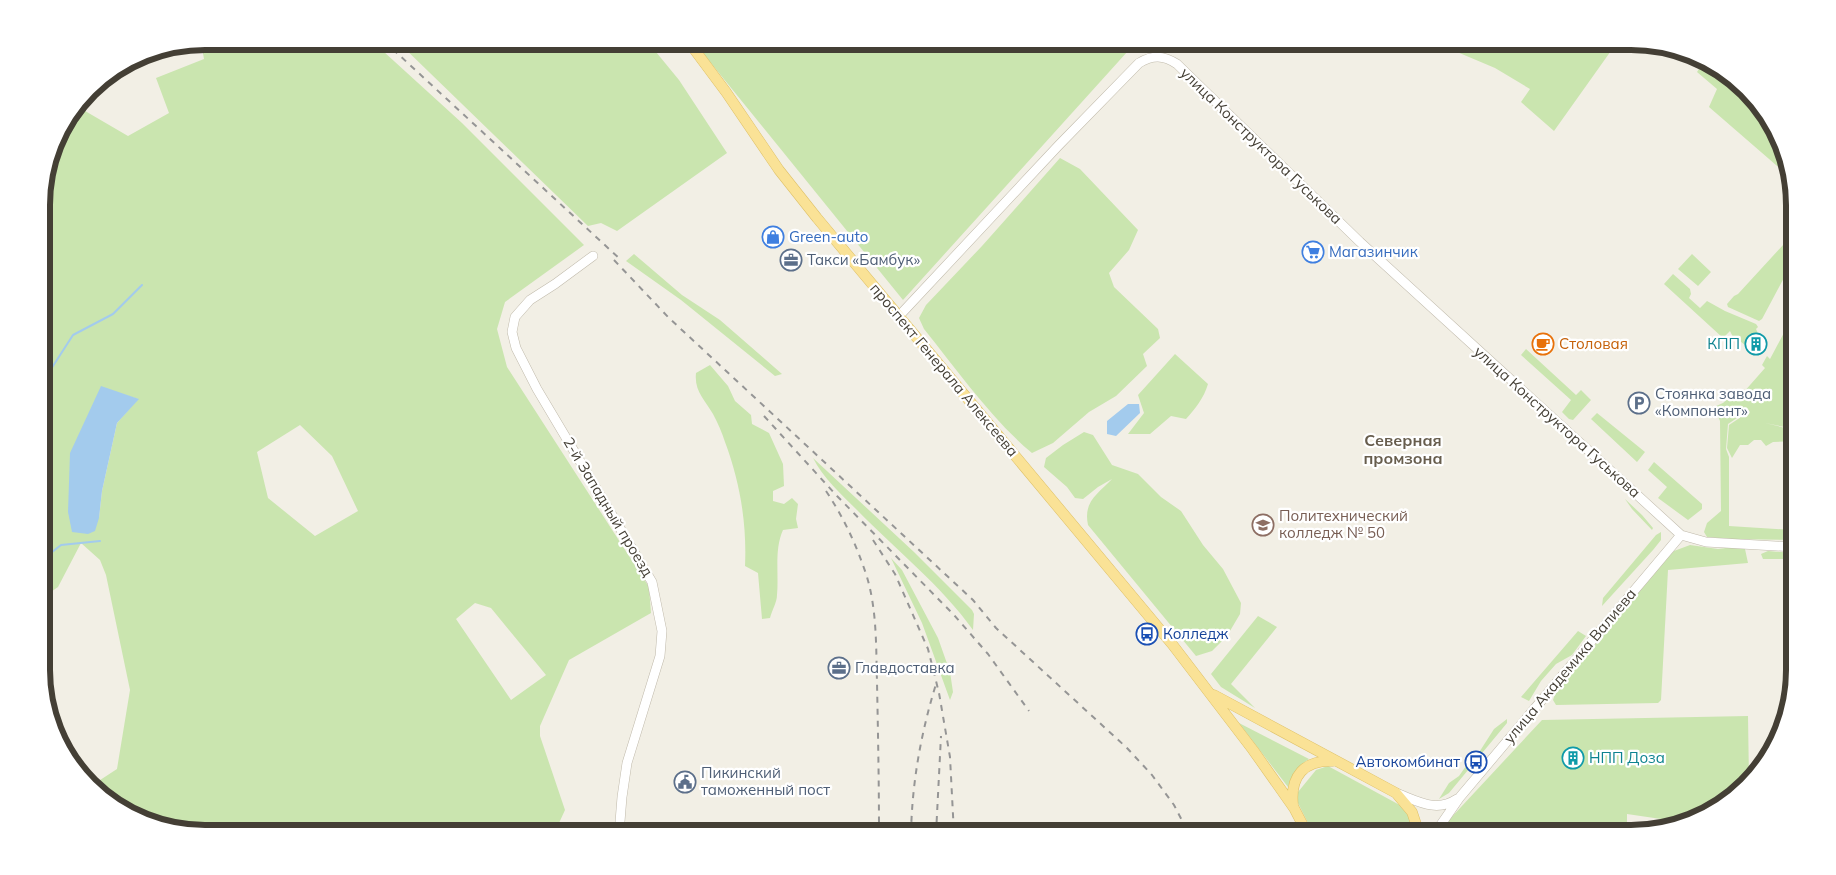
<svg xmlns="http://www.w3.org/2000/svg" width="1836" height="875" viewBox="0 0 1836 875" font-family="Mulish,sans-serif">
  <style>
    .green { fill: #cae5af; fill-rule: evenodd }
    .water { fill: #a3cbed }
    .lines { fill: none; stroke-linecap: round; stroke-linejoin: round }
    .stream { stroke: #a3cbed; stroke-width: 2 }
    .minor-casing { stroke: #c0baab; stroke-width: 10 }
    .major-casing { stroke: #dec067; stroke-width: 11 }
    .minor { stroke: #fff; stroke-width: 9 }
    .major { stroke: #fae296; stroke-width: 10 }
    .rail { stroke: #959595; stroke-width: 2; stroke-dasharray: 6 6; stroke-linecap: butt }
    .labels { text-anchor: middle; stroke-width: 4.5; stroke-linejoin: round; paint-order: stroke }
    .street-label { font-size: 15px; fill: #443f35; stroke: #fff }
    .shop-label { font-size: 15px; fill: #366cbe; stroke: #fff; text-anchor: start }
    .service-label { font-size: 15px; fill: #4e5e75; stroke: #fff; text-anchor: start }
    .food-label { font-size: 15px; fill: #c56008; stroke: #fff; text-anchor: start }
    .culture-label { font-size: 15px; fill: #0d838f; stroke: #fff; text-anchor: end }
    .education-label { font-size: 15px; fill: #785e54; stroke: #fff; text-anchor: start }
    .transit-label { font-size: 15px; fill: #164399; stroke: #fff; text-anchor: start }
    .neighbourhood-label { font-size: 16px; font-weight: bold; fill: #675d4d; stroke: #fff }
    .rim { fill: none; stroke: #443f35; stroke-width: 6 }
  </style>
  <rect width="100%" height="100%" fill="#f2efe5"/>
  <path class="green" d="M 205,41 L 372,41 L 462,123 L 584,245 L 505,302 L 497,329 L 507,367 L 649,587 L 651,613 L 569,660 L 540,726 L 540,736 L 565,810 L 554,834 L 205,834 L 142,821 L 94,784 L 117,769 L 130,690 L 106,575 L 100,560 L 81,543 L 58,587 L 42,598 L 42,194 L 58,133 L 82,101 L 80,108 L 128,136 L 169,113 L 156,78 L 204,59 L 201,42 ZM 101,387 L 138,399 L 117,423 L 102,491 L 99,518 ZM 300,425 L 332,456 L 358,511 L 315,536 L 268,498 L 257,452 ZM 475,603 L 491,608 L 546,675 L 511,700 L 456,619 Z
    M 397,41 L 647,41 L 679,80 L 727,153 L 617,231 L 601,223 L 588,226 Z
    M 693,41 L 1137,41 L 903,300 Z
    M 1431,41 L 1618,41 L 1554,131 L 1521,102 L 1530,89 L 1495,68 Z
    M 1704,61 L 1761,106 L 1791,178 L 1709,107 L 1717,89 L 1697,72 Z
    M 1060,158 L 1080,169 L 1138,230 L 1129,250 L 1109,273 L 1114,287 L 1158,329 L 1160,338 L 1143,354 L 1147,366 L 1116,396 L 1089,412 L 1053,443 L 1032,453 C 993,421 957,370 924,329 L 919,318 L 926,305 L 982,246 Z
    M 1794,233 L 1794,259 L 1762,319 L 1759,321 L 1728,307 L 1727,304 L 1734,296 L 1738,294 Z
    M 634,254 L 682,295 L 720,320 L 782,374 L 775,376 L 681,300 L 626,261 Z
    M 1692,254 L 1711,272 L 1698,286 L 1678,269 Z
    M 1673,274 L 1690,289 L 1691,294 L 1689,298 L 1700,308 L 1707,301 L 1725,311 L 1756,324 L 1758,327 L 1756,329 L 1760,338 L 1757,342 L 1753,339 L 1746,346 L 1740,341 L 1735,341 L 1730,331 L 1723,338 L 1664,284 Z
    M 1794,314 L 1794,429 L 1765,423 L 1794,430 L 1794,441 L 1773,442 L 1766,446 L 1761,440 L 1754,440 L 1748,445 L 1740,445 L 1732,458 L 1727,448 L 1729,425 L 1741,417 L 1740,416 L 1728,424 L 1726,449 L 1729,457 L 1729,526 L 1794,530 L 1794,540 L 1730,539 L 1707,537 L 1704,532 L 1707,523 L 1721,511 L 1720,421 L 1714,407 L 1723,403 L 1738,390 L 1743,393 L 1765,368 L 1762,365 L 1767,356 L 1770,359 Z
    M 1526,349 L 1576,395 L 1581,390 L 1591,400 L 1573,420 L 1569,419 L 1562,412 L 1571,400 L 1521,355 Z
    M 1175,354 L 1208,384 C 1204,398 1195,409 1186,419 L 1171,416 L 1150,434 L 1128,434 L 1144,413 L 1138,395 Z
    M 710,365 L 728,386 L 735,401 L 751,415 L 752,424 L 769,433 L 783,464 L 784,486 L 773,491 L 773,501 L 784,504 L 792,498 L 798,504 L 796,519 L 798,528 L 783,530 C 774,550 779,573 777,595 C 777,602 772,610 770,618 L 762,619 L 758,573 L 745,566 C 747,524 740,482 725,442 C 722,433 718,423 713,414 C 705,400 694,391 696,373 Z
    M 1597,413 L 1645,452 L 1637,462 L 1591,419 Z
    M 1084,432 L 1093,435 L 1112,465 L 1138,474 L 1161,497 L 1181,511 L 1203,545 L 1223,569 L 1241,603 L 1240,614 L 1227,636 L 1212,651 L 1196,656 L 1088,525 C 1083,501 1098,494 1112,479 L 1098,487 L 1083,499 L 1075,498 L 1067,487 L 1044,467 L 1046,458 L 1063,445 Z
    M 813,458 L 914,552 L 972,610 L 974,614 L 973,630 C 941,585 896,550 857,510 C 841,494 823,478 813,458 Z
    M 1654,462 L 1702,504 L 1702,509 L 1688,520 L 1658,498 L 1667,487 L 1648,470 Z
    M 1625,499 L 1642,515 L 1653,528 L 1652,530 L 1632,509 Z
    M 1661,532 L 1661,540 L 1653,550 L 1602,606 L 1603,598 L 1656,535 Z
    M 1690,545 L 1718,549 L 1741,546 L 1745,549 L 1748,563 L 1668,570 L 1661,700 L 1658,703 L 1556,705 L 1553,700 L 1555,694 L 1657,569 L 1674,551 Z
    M 1768,551 L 1794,553 L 1794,559 L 1763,559 L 1761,554 Z
    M 891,558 L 902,570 L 938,638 L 950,672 L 953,692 L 950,700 L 922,623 Z
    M 1258,616 L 1277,627 L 1231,684 L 1255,708 L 1221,687 L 1211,674 Z
    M 1578,631 L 1586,636 L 1572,655 L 1556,664 L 1541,681 L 1529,701 L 1521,697 Z
    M 1748,716 L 1749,781 L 1722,806 L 1685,819 L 1661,819 L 1627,814 L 1627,833 L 1460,833 L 1451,831 L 1448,821 L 1542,720 Z
    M 1507,719 L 1507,723 L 1449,793 L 1439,799 L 1449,783 L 1459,776 L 1471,759 L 1478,754 L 1494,729 Z
    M 1239,723 L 1309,759 C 1298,766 1292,774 1288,787 Z
    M 1328,766 L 1407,809 L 1416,833 L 1313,833 L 1297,801 L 1298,792 L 1316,770 Z"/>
  <path class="water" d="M 101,386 L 139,399 L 117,423 L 102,491 L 99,518 L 95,531 L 88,534 L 72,532 L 68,512 L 70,453 Z
    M 1128,404 L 1139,404 L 1140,413 L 1116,436 L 1107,434 L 1107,421 Z"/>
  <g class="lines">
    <path class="stream" d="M 42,383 L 73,335 L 113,314 L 142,285
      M 42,560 L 61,545 L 100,541"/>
    <g class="minor-casing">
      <path id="minor" d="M 593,256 L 555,284 L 530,300 L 515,317 L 512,332 L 516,348 L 537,389 L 652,582 L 662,631 L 660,656 L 627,763 L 622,797 L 619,834
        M 899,316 L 1058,146 L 1139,63 C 1153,55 1163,55 1177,64 L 1360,242 L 1681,535 L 1706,542 L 1794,547
        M 1396,793 C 1418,801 1436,813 1457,799
        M 1435,833 L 1460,797 L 1681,535"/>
    </g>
    <g class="major-casing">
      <path id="major" d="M 688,41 L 726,92 L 779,170 L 817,218 L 1172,644 L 1253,750 L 1294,808 L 1307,833
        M 1214,695 L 1396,793 L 1412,812 L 1419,833
        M 1293,805 C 1290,776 1304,760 1333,761"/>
    </g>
    <use href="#minor" class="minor"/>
    <use href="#major" class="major"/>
    <path class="rail" d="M 384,41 L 621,260
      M 614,260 L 669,318 L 973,600 L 996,628 L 1127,748 L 1152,775 L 1174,805 L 1189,834
      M 764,416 L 837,496 L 954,615 L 988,654 L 1029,711
      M 826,491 C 844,518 857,546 867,577 C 877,611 876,647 877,682 C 878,733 879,783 879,834
      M 873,540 L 895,574 L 928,649 L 939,693 L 950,757 L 954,834
      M 911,834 C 912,782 921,733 936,684
      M 936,834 L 941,736"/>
  </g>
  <defs>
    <g id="shop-ring" transform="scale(1.125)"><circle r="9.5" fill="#fff" stroke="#3f7fe0" stroke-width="1.5"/><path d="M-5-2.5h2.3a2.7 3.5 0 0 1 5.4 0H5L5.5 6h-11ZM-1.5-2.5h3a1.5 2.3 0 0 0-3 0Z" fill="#3f7fe0"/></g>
    <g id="supermarket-ring" transform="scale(1.125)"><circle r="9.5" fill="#fff" stroke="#3f7fe0" stroke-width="1.5"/><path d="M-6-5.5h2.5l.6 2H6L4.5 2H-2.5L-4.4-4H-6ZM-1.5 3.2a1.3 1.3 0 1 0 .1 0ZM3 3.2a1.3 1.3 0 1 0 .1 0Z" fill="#3f7fe0"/></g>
    <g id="office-ring" transform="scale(1.125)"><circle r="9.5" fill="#fff" stroke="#5c6f8a" stroke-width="1.5"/><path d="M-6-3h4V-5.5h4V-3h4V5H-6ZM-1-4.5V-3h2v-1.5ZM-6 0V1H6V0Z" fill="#5c6f8a"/></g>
    <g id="cafe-ring" transform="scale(1.125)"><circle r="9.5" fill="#fff" stroke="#e8710a" stroke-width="1.5"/><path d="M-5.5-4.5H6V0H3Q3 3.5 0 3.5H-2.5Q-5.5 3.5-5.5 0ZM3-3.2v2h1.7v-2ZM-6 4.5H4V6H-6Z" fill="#e8710a"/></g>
    <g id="building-ring" transform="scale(1.125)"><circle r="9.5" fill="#fff" stroke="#0f9aa8" stroke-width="1.5"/><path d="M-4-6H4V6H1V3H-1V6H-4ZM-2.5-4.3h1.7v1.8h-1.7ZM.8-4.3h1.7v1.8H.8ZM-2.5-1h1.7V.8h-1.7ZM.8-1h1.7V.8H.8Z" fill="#0f9aa8"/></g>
    <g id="parking-ring" transform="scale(1.125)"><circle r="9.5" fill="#fff" stroke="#5c6f8a" stroke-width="1.5"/><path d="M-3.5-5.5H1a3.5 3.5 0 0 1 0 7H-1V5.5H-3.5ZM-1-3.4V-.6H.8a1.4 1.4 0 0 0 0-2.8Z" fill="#5c6f8a"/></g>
    <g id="university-ring" transform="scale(1.125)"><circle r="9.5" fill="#fff" stroke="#8d6e63" stroke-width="1.5"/><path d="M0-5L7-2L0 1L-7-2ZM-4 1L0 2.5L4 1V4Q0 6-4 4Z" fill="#8d6e63"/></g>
    <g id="bus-ring" transform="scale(1.125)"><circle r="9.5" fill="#fff" stroke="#1a4fb4" stroke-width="1.5"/><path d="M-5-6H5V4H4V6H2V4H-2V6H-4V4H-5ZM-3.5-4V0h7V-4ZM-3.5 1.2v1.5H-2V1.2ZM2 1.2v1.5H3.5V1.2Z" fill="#1a4fb4"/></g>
    <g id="civic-ring" transform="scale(1.125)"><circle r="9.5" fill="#fff" stroke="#5c6f8a" stroke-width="1.5"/><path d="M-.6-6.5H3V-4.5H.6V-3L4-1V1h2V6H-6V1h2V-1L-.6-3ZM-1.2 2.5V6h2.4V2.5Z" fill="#5c6f8a"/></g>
  </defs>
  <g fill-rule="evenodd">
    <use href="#shop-ring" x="773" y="237"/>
    <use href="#supermarket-ring" x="1313" y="252"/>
    <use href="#office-ring" x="791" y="260"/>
    <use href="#cafe-ring" x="1543" y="344"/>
    <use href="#building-ring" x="1756" y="344"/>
    <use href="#parking-ring" x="1639" y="403"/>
    <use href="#university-ring" x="1263" y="525"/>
    <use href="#bus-ring" x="1147" y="634"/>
    <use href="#office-ring" x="839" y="668"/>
    <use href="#building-ring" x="1573" y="758"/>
    <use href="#bus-ring" x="1476" y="762"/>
    <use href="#civic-ring" x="685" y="782"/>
  </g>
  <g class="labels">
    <g class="street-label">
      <text transform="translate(1261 146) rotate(44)" y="5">улица Конструктора Гуськова</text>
      <text transform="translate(944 370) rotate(50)" y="5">проспект Генерала Алексеева</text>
      <text transform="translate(1557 422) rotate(42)" y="5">улица Конструктора Гуськова</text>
      <text transform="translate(608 507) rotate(59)" y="5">2-й Западный проезд</text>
      <text transform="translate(1570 666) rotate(-50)" y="5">улица Академика Валиева</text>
    </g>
    <g class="shop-label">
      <text x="789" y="242">Green-auto</text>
      <text x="1329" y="257">Магазинчик</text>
    </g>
    <g class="service-label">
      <text x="807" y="265">Такси «Бамбук»</text>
      <text x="1655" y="399">Стоянка завода<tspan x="1655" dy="17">«Компонент»</tspan></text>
      <text x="855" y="673">Главдоставка</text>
      <text x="701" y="778">Пикинский<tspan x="701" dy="17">таможенный пост</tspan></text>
    </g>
    <g class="food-label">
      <text x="1559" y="349">Столовая</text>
    </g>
    <g class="culture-label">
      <text x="1740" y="349">КПП</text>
      <text x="1589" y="763" text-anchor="start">НПП Доза</text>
    </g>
    <g class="education-label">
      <text x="1279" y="521">Политехнический<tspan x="1279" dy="17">колледж № 50</tspan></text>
    </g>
    <g class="transit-label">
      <text x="1163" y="639">Колледж</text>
      <text x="1460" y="767" text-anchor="end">Автокомбинат</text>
    </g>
    <g class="neighbourhood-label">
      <text x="1403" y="446">Северная<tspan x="1403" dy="18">промзона</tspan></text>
    </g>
  </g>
  <path d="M0 0H1836V875H0ZM205 50H1631A155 155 0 0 1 1786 205V670A155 155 0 0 1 1631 825H205A155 155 0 0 1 50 670V205A155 155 0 0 1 205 50Z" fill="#fff" fill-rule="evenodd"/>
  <path class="rim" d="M205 50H1631A155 155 0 0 1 1786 205V670A155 155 0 0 1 1631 825H205A155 155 0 0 1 50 670V205A155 155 0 0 1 205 50Z"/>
</svg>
